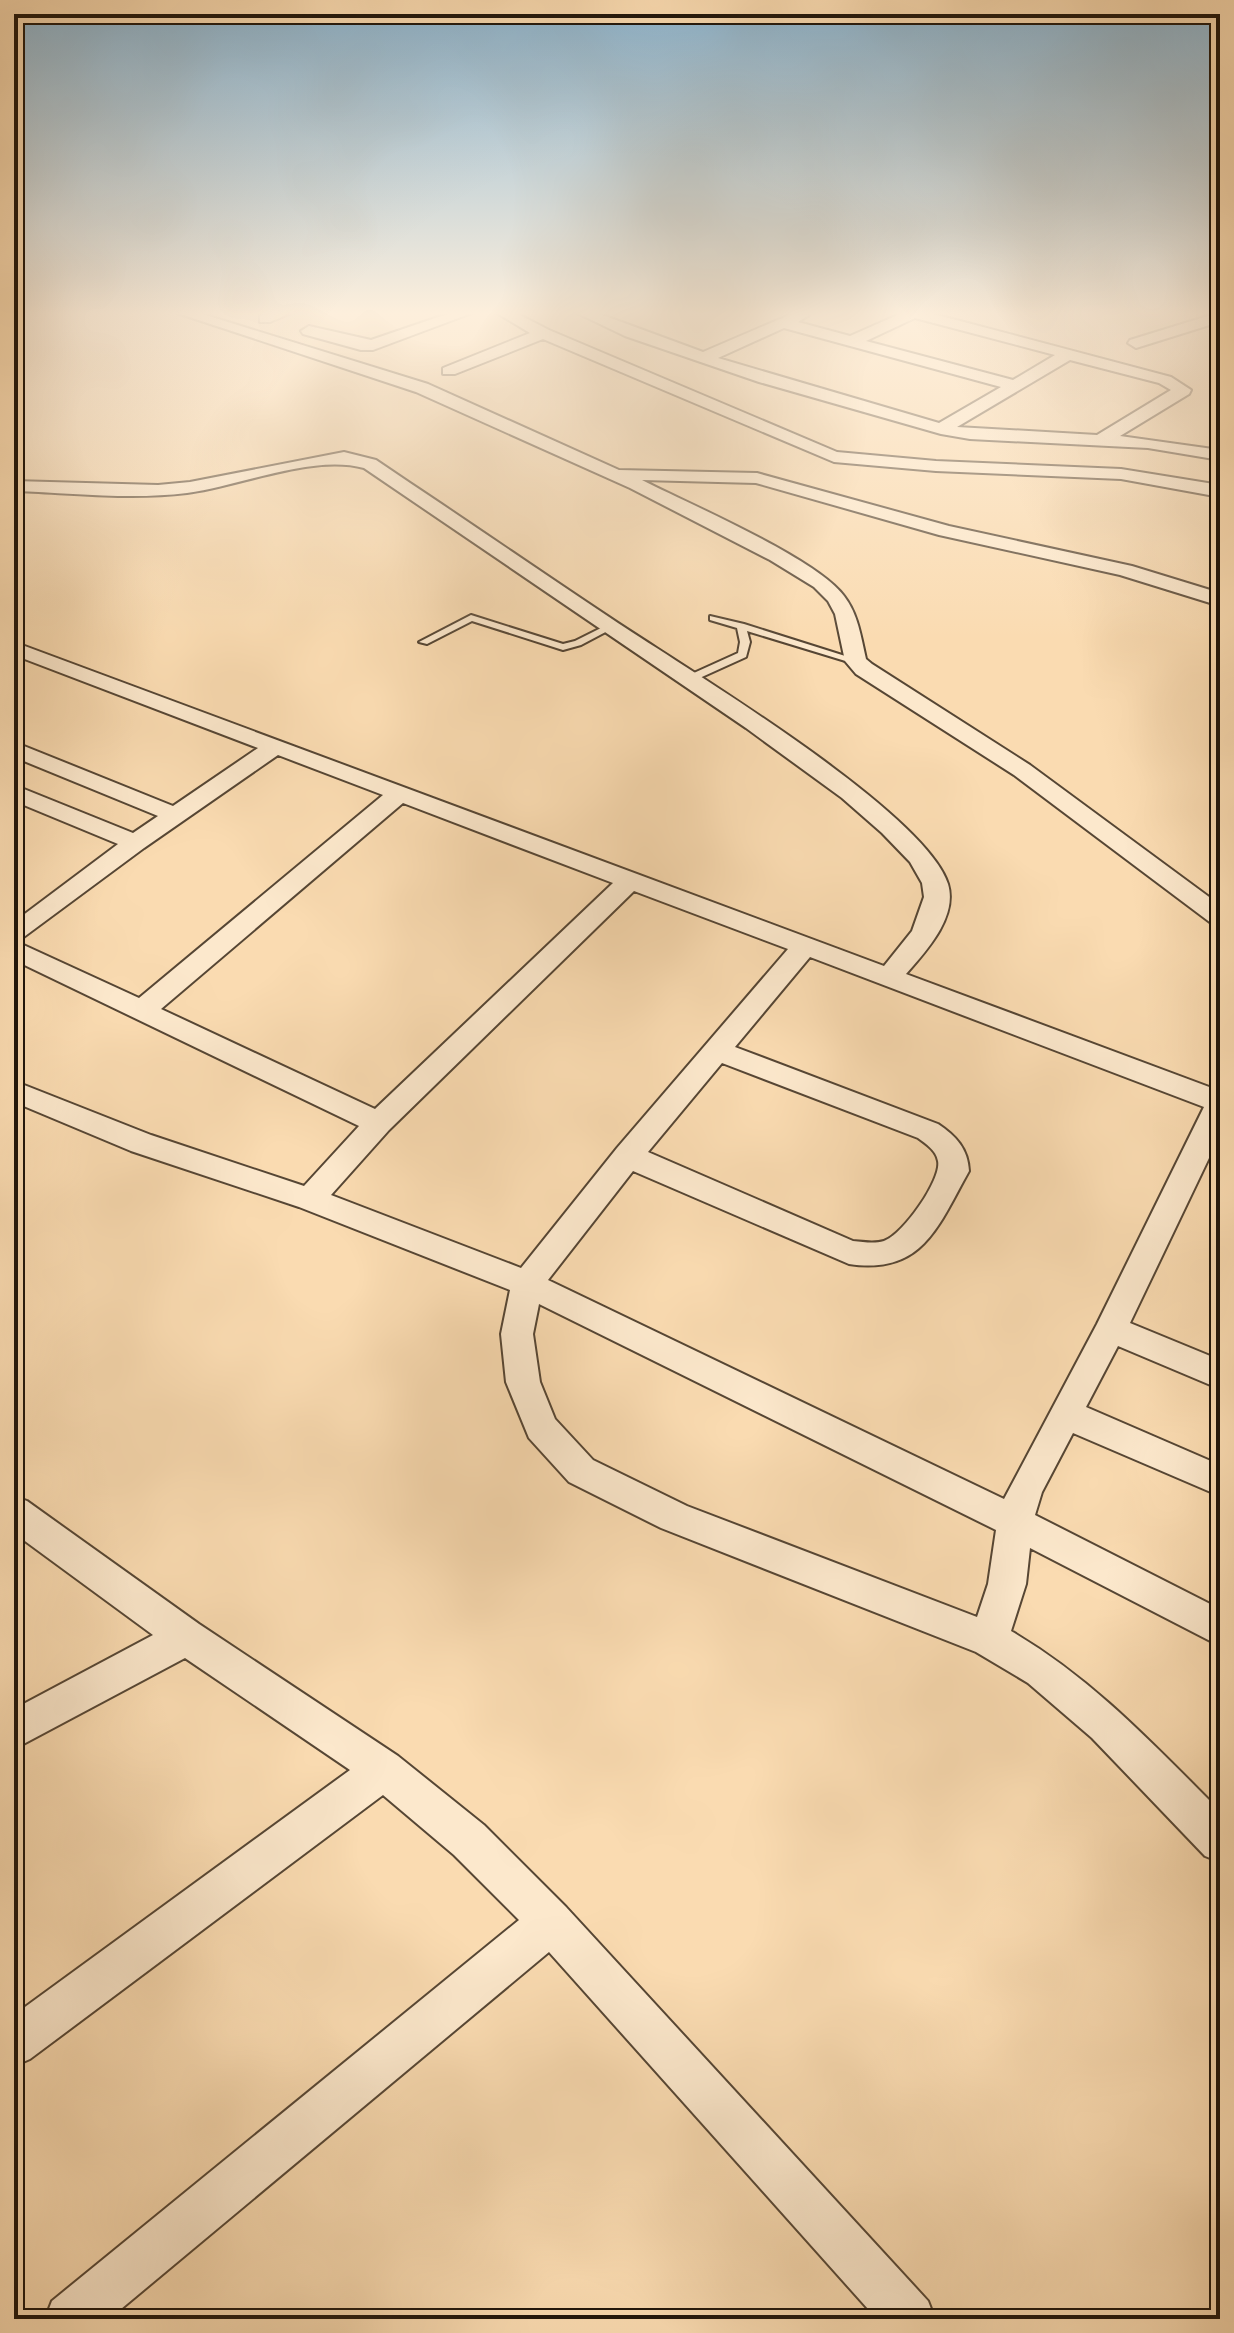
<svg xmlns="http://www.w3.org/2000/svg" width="1234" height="2333" viewBox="0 0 1234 2333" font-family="'Old Standard TT',serif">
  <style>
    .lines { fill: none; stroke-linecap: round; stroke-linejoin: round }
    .service-casing { stroke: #564634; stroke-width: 4 }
    .minor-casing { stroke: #564634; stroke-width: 4 }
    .service { fill: #fce8cc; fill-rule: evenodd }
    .minor { fill: #fce8cc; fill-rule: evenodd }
  </style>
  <rect width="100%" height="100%" fill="#fadbb1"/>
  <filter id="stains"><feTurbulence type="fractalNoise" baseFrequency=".0025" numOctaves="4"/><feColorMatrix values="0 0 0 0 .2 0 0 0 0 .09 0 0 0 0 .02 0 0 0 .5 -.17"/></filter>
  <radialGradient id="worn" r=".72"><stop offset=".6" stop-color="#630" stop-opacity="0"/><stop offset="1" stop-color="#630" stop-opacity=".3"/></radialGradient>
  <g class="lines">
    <g class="service-casing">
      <path id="service" d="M 471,615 L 563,644 L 575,641 L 607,625 L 615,627 L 581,645 L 563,650 L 472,621 L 427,644 L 419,642 Z
        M 710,616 L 744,624 L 861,661 L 852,663 L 747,631 L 750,642 L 746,657 L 693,681 L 685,681 L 685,677 L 738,653 L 740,642 L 737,628 L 710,620 Z"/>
    </g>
    <g class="minor-casing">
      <path id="minor" d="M 177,313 L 199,313 L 428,384 L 619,470 L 757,473 L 949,526 L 1132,566 L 1220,593 L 1220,606 L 1120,575 L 939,535 L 756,483 L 642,480 C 689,504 816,558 844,596 C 858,614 861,637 866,659 L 872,664 L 1030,765 L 1220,905 L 1220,925 L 1211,923 L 1014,775 L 856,674 L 845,661 L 835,614 L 828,601 L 814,587 L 770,560 L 630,488 L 416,392 Z
        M 269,313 L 291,313 L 270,322 L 260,322 L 260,316 Z
        M 450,313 L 472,313 L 373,350 L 361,350 L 303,334 L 301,331 L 309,326 L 371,340 Z
        M 497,313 L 516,313 L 549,330 L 837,452 L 936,461 L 1121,469 L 1220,485 L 1220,497 L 1121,479 L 936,471 L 834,462 L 543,339 L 455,374 L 443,374 L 443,368 L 530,333 Z
        M 577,313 L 597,313 L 703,352 L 794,313 L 809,315 L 798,322 L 850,336 L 902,313 L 930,313 L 1171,377 L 1191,390 L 1189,394 L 1120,436 L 1220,450 L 1220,460 L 1148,448 L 970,439 L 941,434 L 759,382 L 625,336 ZM 915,318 L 1055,355 L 1013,380 L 866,341 ZM 784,328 L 1001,387 L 939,423 L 718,358 ZM 1070,360 L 1159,383 L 1171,390 L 1097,435 L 957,427 Z
        M 1211,315 L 1219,320 L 1216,323 L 1136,348 L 1128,343 L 1130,340 Z
        M 344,452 L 376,460 L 410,483 C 478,528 544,574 612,619 C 682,666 925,811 948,884 C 958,917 926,951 906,974 L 1220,1091 L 1220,1135 L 1130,1323 L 1220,1360 L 1220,1389 L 1118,1346 L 1086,1407 L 1220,1465 L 1220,1496 L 1073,1433 L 1042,1492 L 1035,1515 L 1220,1609 L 1220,1646 L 1030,1548 L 1026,1584 L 1011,1631 C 1093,1679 1153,1744 1220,1811 L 1220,1862 L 1205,1856 L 1092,1738 L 1028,1683 L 976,1652 L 661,1528 L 569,1482 L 529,1438 L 506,1382 L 501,1334 L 510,1290 L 299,1207 L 131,1151 L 14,1102 L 14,1081 L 151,1135 L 304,1186 L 359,1126 L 14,960 L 14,922 L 118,844 L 14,801 L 14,785 L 133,833 L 158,816 L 14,757 L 14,742 L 173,806 L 258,748 L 14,655 L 14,642 L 884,966 L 912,931 L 924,897 L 922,883 L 910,862 L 882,833 L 842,798 L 746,728 L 364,468 C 312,454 241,486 187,493 C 131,500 71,493 14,491 L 14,481 L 158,485 L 190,482 ZM 278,755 L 383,795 L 139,998 L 17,942 L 144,848 ZM 403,803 L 613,883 L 375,1109 L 161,1009 ZM 634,891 L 788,949 L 617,1148 L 521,1268 L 331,1195 L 389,1130 ZM 810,957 L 1204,1107 L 1097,1324 L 1004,1499 L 548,1280 L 633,1171 L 849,1264 C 923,1275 938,1226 969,1171 C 968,1149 956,1136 938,1124 L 735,1047 ZM 722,1063 L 918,1138 C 926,1144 936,1150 938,1161 C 942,1179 903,1235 884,1241 C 874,1244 864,1242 853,1241 L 648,1152 ZM 539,1304 L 996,1530 L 988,1584 L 977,1617 L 687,1506 L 593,1460 L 555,1419 L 540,1382 L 533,1334 Z
        M 14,1496 L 27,1501 L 199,1624 L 398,1756 L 484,1825 L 566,1907 L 928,2301 L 935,2319 L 877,2319 L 549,1952 L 109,2319 L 45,2319 L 52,2301 L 519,1920 L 454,1855 L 383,1795 L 30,2059 L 14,2066 L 14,2015 L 350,1770 L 185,1658 L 14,1749 L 14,1709 L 153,1635 L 14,1533 Z"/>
    </g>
    <use href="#service" class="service"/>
    <use href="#minor" class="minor"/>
  </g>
  <linearGradient id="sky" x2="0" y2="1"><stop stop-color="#8bb6d3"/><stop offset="0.49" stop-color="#fdefdc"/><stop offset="1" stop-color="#fdefdc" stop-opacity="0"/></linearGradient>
  <rect width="1234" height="639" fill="url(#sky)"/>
  <rect width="1234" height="2333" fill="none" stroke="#fadbb1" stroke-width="48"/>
  <rect x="16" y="16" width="1202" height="2301" fill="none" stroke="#1f150b" stroke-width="4"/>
  <rect x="24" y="24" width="1186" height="2285" fill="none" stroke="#1f150b" stroke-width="2"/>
  <rect width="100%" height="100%" filter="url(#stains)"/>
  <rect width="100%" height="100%" fill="url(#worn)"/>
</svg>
